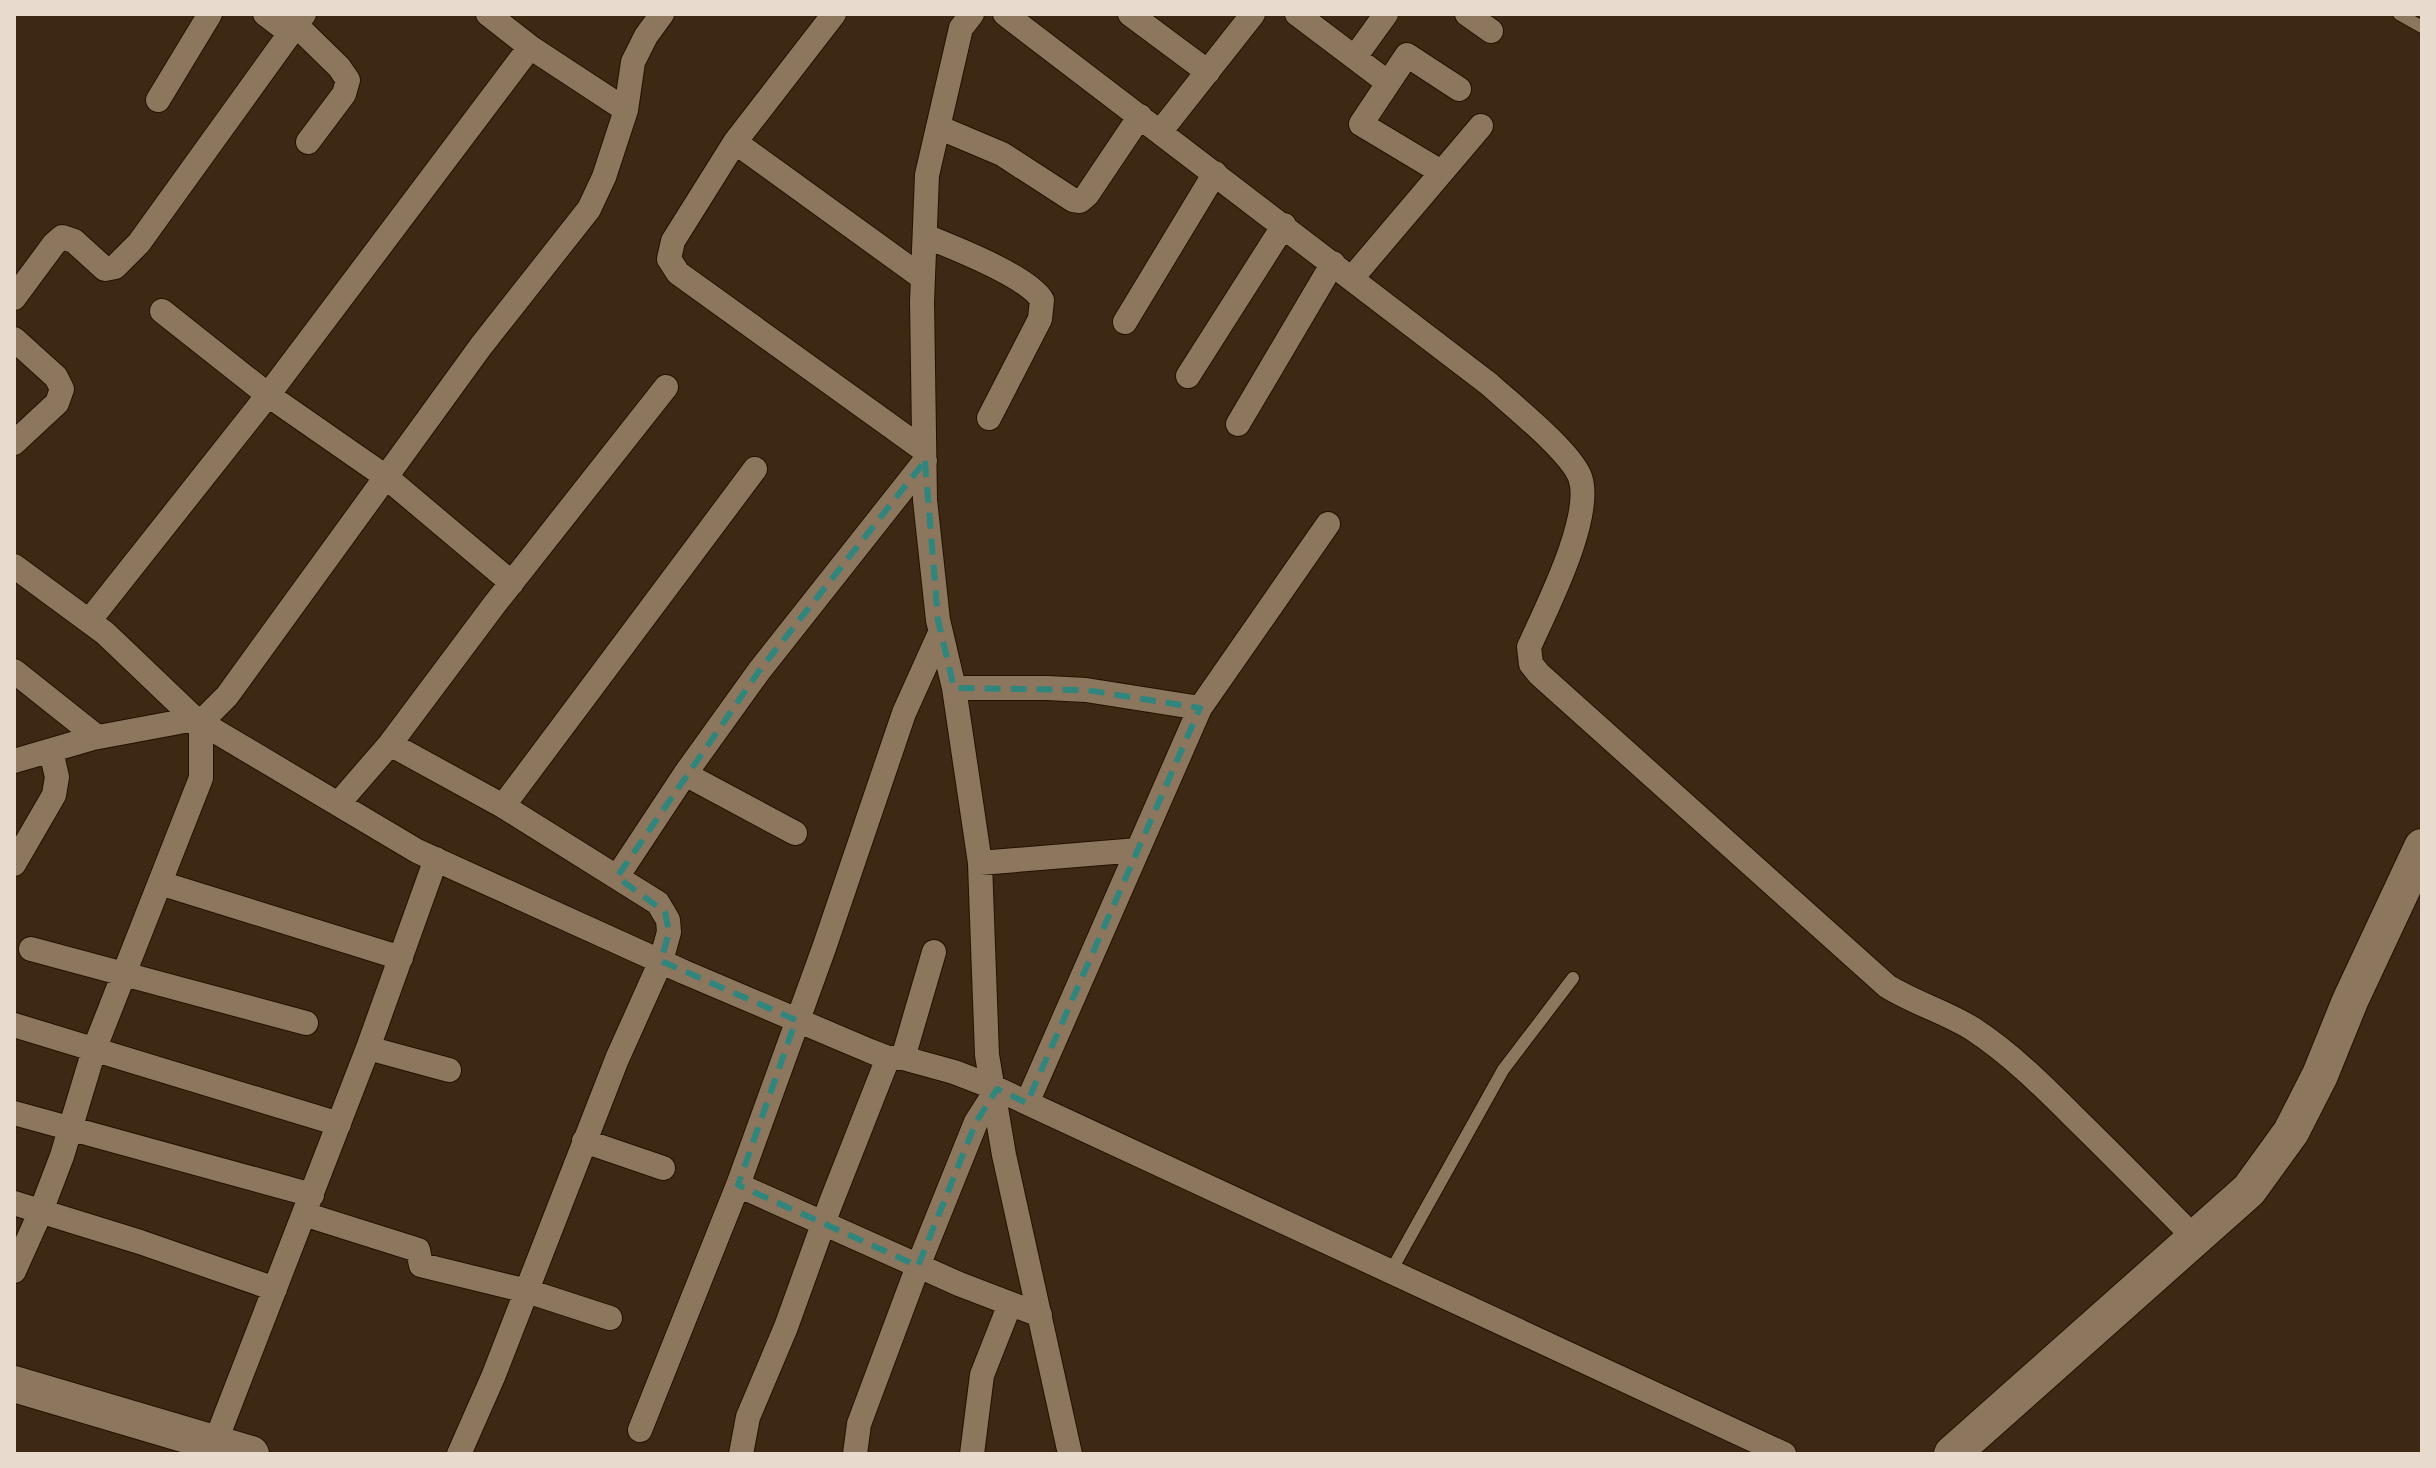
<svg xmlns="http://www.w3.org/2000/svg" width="2436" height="1468" viewBox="0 0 2436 1468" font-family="Barlow,sans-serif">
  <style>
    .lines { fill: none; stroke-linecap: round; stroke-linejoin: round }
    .lane-casing { stroke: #231100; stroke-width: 14 }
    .street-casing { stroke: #231100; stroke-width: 26 }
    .secondary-casing { stroke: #231100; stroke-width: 38 }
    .lane { stroke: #8d765e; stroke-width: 12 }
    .street { stroke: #8d765e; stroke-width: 24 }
    .secondary { stroke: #8d765e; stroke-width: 36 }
    .marked { fill: none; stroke: #30857c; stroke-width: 6; stroke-dasharray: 16 10; stroke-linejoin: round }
  </style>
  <rect width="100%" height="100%" fill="#3d2913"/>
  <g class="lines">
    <g class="lane-casing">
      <path id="lane" d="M 2399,14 L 2422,27
        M 1391,1271 L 1503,1070 L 1573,978"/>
    </g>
    <g class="street-casing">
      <path id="street" d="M 265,14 L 290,33
        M 488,14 L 530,47
        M 834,14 L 735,142 L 673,241 L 669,259 L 678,273 L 924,450
        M 972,14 L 961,28 L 927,175 L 922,302 L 925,500 L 938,620 L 954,688 L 980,863 L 987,1055 L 1004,1155 L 1070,1454
        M 1005,14 L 1489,384 C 1512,405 1570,451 1580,477 C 1594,516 1546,609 1529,647 L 1531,664 L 1539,674 L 1887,986 C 1914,1003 1946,1012 1973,1029 C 2011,1054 2043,1086 2074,1117 C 2115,1157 2155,1198 2195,1238
        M 1130,14 L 1208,72
        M 1297,14 L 1387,82
        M 1467,14 L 1491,31
        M 296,25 L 339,67 L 348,80 L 344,94 L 308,142
        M 1355,57 L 1386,14
        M 158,100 L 210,14
        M 938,127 L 1002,154 L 1073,200 L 1080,201 L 1087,195 L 1140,116
        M 1160,132 L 1253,14
        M 735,142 L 923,278
        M 1441,172 L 1361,124 L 1407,55 L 1459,89
        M 925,236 C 953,247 1027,276 1042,300 L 1040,319 L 989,418
        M 1352,278 L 1481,126
        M 14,298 L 54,244 L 62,237 L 74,241 L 105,269 L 115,267 L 139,243 L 304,14
        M 162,311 L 268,395 L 386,477 L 512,583
        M 1125,322 L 1215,173
        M 14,339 L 56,377 L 62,389 L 57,403 L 14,443
        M 1188,376 L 1284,225
        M 1238,424 L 1333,263
        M 14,566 L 105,633 L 195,719
        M 89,621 L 268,395 L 530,47 L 626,110
        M 14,671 L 97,737
        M 954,688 L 1047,688 L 1086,690 L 1200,708
        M 390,744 L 503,806 L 658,903 L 668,920 L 669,932 L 661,961 L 617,1059 L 493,1377 L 459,1454
        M 14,761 L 93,738 L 195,719 L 417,851 L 684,972 L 870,1051 L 888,1058 L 903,1058 L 954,1072 L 993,1087 L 1784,1454
        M 685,774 L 795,833
        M 338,804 L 390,744 L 494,605 L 666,387
        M 503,806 L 755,469
        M 980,863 L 1138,850
        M 14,864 L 54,795 L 57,777 L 51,751
        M 617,877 L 685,774 L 759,671 L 925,461
        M 160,883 L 401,958
        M 31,949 L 306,1023
        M 14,1025 L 339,1124
        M 368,1048 L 449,1070
        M 903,1058 L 934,952
        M 1027,1103 L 1200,708 L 1328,524
        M 14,1113 L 312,1195
        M 584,1141 L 663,1168
        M 738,1185 L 959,1284 L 1040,1315
        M 14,1203 L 140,1242 L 275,1289
        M 304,1214 L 418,1250 L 421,1265 L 527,1291 L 610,1318
        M 14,1271 L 41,1211 L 62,1156 L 94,1050 L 201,778 L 201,722 L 227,696 L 481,346 L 589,209 L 604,177 L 626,110 L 633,62 L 646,36 L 662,14
        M 640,1430 L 738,1185 L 824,948 L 904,713 L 940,633
        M 215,1443 L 368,1048 L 436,859
        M 741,1454 L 748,1417 L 786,1327 L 830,1205 L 888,1058
        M 855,1454 L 859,1424 L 918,1266 L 976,1122 L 994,1094
        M 972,1454 L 982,1375 L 1010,1304"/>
    </g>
    <g class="secondary-casing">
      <path id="secondary" d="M 14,1384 L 251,1454
        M 1952,1454 L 2249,1190 L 2291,1132 L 2320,1075 L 2350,1001 L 2422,847"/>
    </g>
    <use href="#lane" class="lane"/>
    <use href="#street" class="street"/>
    <use href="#secondary" class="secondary"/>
  </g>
  <path class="marked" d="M 925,461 L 938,620 L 954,688 L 1086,690 L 1200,708 L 1027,1103 L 997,1089 L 976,1122 L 918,1266 L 738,1185 L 796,1020 L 661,961 L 669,932 L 665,912 L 617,877 L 759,671 Z"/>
  <rect width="2436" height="1468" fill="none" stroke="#e8dbce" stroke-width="32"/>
</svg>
